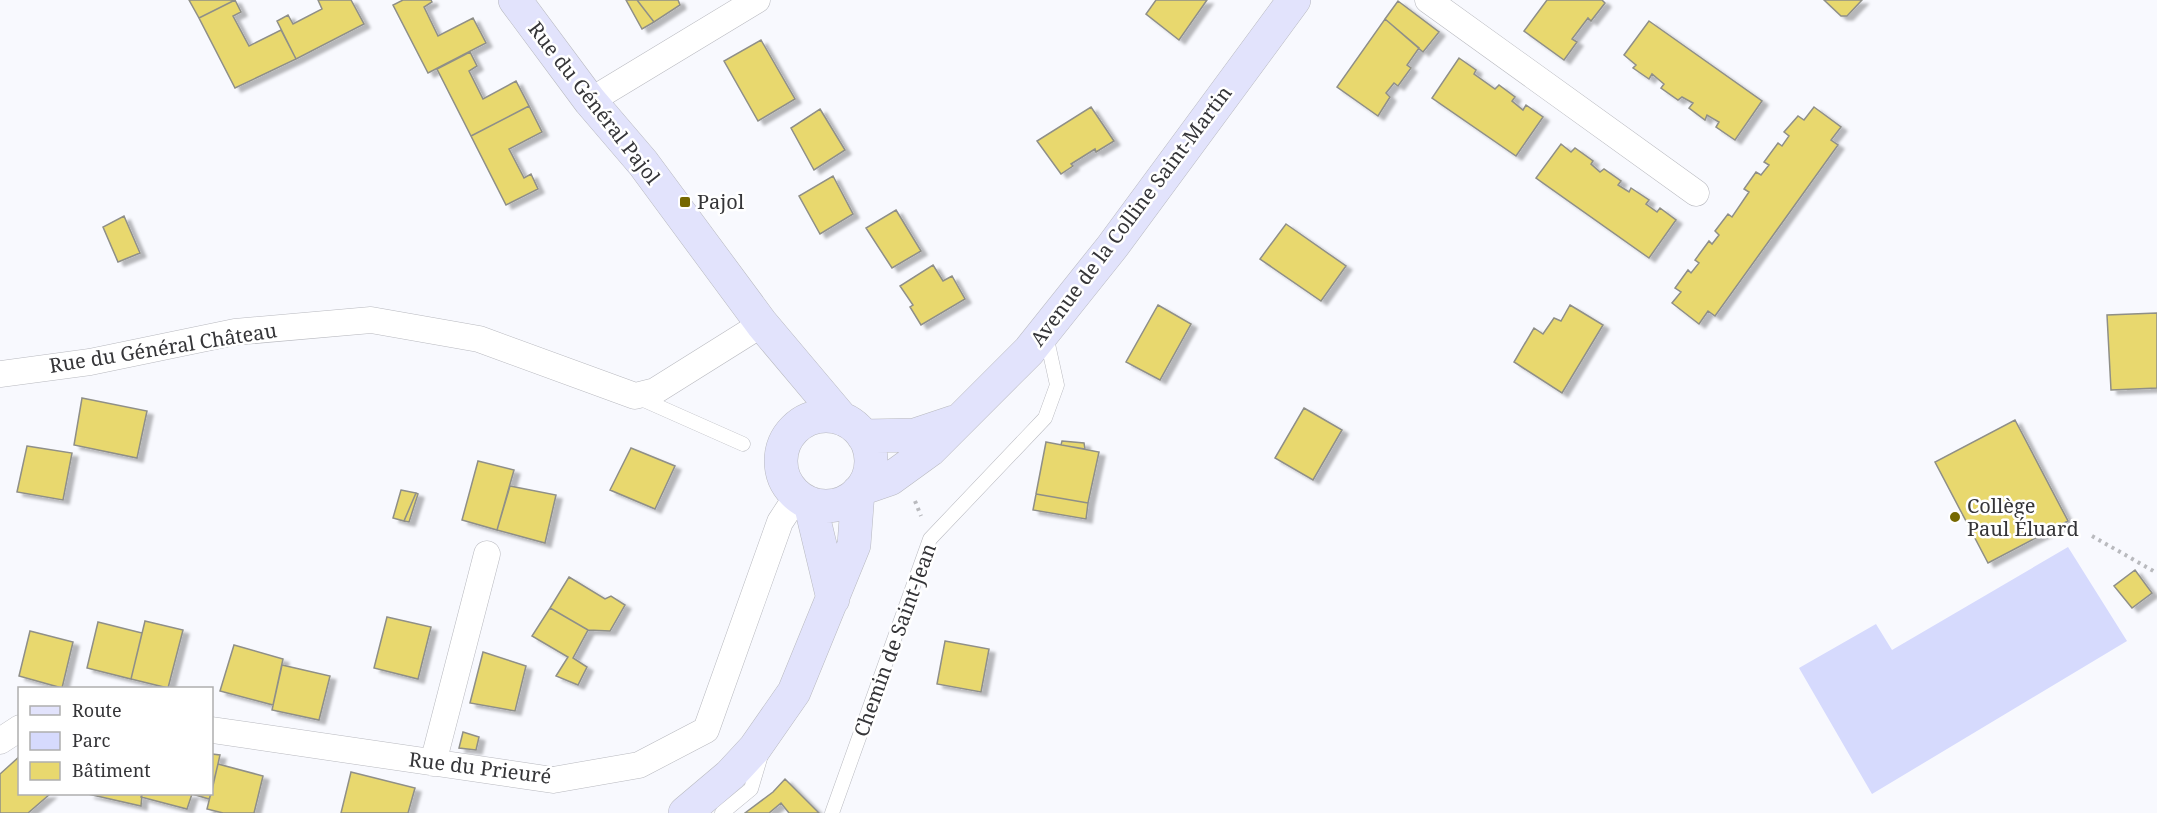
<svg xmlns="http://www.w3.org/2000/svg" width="2157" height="813" viewBox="0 0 2157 813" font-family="'Noto Serif',serif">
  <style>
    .green { fill: #d6dafd }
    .building { fill: #e8d86e; stroke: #8f8f88; stroke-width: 1.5; filter: url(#shadow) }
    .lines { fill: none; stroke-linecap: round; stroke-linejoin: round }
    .lane-casing { stroke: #b8b9bf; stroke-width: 15 }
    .street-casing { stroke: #b8b9bf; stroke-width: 27 }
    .secondary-casing { stroke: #b8b9bf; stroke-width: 34 }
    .path { stroke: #b9babe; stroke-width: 4; stroke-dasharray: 3 4.5; stroke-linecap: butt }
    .lane { stroke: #fff; stroke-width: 14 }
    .street { stroke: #fff; stroke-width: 26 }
    .secondary { stroke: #e2e3fc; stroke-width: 33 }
    .poi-dot { fill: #766800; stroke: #fff; stroke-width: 2 }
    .labels { text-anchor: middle; stroke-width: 5; stroke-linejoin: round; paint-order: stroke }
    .street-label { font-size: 20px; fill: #353538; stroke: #fff }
    .poi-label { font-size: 20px; fill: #353538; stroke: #fff; text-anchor: start }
  </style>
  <defs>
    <filter id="shadow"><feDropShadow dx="6" dy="4" stdDeviation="1.5" flood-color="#0004"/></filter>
  </defs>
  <rect width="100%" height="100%" fill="#f8f9fe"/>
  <path class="green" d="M 2068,547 L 2127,641 L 1872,794 L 1799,668 L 1876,624 L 1892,650 Z"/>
  <path class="building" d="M 189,0 L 235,0 L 199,18 Z
    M 235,0 L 241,12 L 233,16 L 249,46 L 281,30 L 296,59 L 235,88 L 199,18 Z
    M 318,0 L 351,0 L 364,24 L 296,59 L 277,21 L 288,15 L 293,24 L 322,9 Z
    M 403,0 L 431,0 L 432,2 L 424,7 L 438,36 L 473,18 L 486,43 L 428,73 L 393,5 Z
    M 626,0 L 637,0 L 654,22 L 642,29 Z
    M 637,0 L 678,0 L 680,5 L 654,22 Z
    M 1156,0 L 1207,0 L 1179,40 L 1146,14 Z
    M 1547,0 L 1602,0 L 1605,3 L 1591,21 L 1588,18 L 1572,39 L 1577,42 L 1564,60 L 1524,31 Z
    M 1824,0 L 1862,0 L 1847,16 L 1841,16 Z
    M 1398,1 L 1439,32 L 1423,52 L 1385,19 Z
    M 1385,19 L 1419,48 L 1407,65 L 1411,68 L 1398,86 L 1394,83 L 1386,93 L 1390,97 L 1378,116 L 1337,87 Z
    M 1649,21 L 1762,101 L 1735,140 L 1716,127 L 1719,122 L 1707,115 L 1705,120 L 1689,108 L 1693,103 L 1682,97 L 1678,100 L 1661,88 L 1664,84 L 1652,74 L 1649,79 L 1633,68 L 1636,65 L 1624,55 Z
    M 761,40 L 795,99 L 758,121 L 724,61 Z
    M 470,52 L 477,66 L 469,71 L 483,99 L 516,81 L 529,106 L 471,136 L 437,69 Z
    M 1459,58 L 1476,70 L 1474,74 L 1495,89 L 1499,85 L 1515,97 L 1512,101 L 1523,110 L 1526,105 L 1543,117 L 1516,156 L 1432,98 Z
    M 529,106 L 542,132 L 509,149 L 524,178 L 531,174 L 538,189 L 506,205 L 471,136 Z
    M 1091,107 L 1114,141 L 1096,152 L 1095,149 L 1071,164 L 1073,166 L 1061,174 L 1037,141 Z
    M 1814,107 L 1841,127 L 1831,140 L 1838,145 L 1715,316 L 1708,311 L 1699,324 L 1672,303 L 1681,292 L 1675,288 L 1688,270 L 1691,273 L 1699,263 L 1695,260 L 1709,241 L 1712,244 L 1719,235 L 1715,231 L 1728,214 L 1732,217 L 1749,192 L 1744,189 L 1756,172 L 1761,175 L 1769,165 L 1764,162 L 1778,143 L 1782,146 L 1789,136 L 1784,132 L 1798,116 L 1804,120 Z
    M 820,109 L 845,150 L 814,170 L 791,128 Z
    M 1561,144 L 1571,152 L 1575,148 L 1593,161 L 1591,164 L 1600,172 L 1604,169 L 1621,181 L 1618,185 L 1629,192 L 1631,188 L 1649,200 L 1646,204 L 1657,212 L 1660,208 L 1676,220 L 1649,258 L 1536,178 Z
    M 833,176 L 853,214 L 820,234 L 799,196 Z
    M 896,210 L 921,251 L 892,268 L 866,228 Z
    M 124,216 L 140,253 L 118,262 L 103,227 Z
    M 1286,224 L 1346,266 L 1321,301 L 1260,259 Z
    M 933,265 L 943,281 L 952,276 L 965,299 L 921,325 L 910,307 L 913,305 L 900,286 Z
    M 1158,305 L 1191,324 L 1160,380 L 1126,362 Z
    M 1570,305 L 1603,325 L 1562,393 L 1514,362 L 1534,328 L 1543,334 L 1554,318 L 1561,321 Z
    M 2157,313 L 2157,388 L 2111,390 L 2107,315 Z
    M 82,398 L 147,411 L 137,458 L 74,445 Z
    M 1304,408 L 1342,430 L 1313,480 L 1275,458 Z
    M 2015,420 L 2068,521 L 1988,563 L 1935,462 Z
    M 1062,441 L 1084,443 L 1085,449 L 1061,445 Z
    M 1046,442 L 1099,452 L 1088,503 L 1036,494 Z
    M 27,446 L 72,453 L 63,500 L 17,492 Z
    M 631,448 L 675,466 L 655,509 L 610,490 Z
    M 478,461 L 514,470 L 497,530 L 462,520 Z
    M 510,486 L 556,495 L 545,543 L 497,530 Z
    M 401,490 L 416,493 L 404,521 L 393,518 Z
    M 416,493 L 418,494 L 409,522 L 404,521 Z
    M 1036,494 L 1088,503 L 1086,519 L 1033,510 Z
    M 2135,570 L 2152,593 L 2132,608 L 2114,586 Z
    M 569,577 L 605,599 L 611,596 L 625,605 L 610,631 L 588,630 L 550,608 Z
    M 550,608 L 588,630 L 573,658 L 587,667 L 578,685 L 556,676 L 568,657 L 532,636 Z
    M 387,617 L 431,627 L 418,679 L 374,668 Z
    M 145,621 L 183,630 L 168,688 L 131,679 Z
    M 98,622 L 142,633 L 131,679 L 87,668 Z
    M 30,631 L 73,642 L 62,688 L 19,676 Z
    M 945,641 L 989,649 L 981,692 L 937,684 Z
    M 234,645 L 283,659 L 273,705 L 220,691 Z
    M 483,652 L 526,666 L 515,711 L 470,703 Z
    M 282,665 L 330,676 L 319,720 L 272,710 Z
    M 463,732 L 479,737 L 476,750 L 459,748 Z
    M 212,754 L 220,755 L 212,790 Z
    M 20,756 L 20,794 L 50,794 L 28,813 L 0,813 L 0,774 Z
    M 218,764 L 263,776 L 254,813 L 223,813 L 207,809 Z
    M 351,772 L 415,788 L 408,813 L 341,813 Z
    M 785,779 L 819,813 L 789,813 L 781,803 L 769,813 L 745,813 L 773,792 Z
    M 88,794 L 142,794 L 141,806 Z
    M 142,794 L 211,794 L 209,799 L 192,794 L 187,809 L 141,797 Z"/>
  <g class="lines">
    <g class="lane-casing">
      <path id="lane" d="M 637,397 L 743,444
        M 722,813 L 751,789 L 762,752
        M 832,813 L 930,539 L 1045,418 L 1057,385 L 1046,335"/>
    </g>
    <g class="street-casing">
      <path id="street" d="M 1428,0 L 1696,193
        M 590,101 L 757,0
        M 0,374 L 90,362 L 235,332 L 371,320 L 479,339 L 635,396 L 655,391 L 762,324
        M 212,730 L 553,780 L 639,765 L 706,730 L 780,522 L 797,496
        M 0,741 L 20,728
        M 433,763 L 487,554"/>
    </g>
    <g class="secondary-casing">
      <path id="secondary" d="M 515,0 L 590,101 L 643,163 L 762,324 L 842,419
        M781 461a45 45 0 1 1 90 0a45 45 0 1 1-90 0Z
        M 863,436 L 915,435 L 954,422
        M 861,489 L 890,479 L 930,450 L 1029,351 L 1112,247 L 1294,0
        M 810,503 L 833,599
        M 685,813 L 730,775 L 755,748 L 794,692 L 854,545 L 858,492"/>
    </g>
    <path class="path" d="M 915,501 L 921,516
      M 2092,536 L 2157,573"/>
    <use href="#lane" class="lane"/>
    <use href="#street" class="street"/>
    <use href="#secondary" class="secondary"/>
  </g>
  <g class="poi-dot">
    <rect x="679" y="196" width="12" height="12" rx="3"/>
    <circle cx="1955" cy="517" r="6"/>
  </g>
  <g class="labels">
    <g class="street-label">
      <text transform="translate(594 103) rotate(52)" y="7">Rue du Général Pajol</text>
      <text transform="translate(1131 216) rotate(-53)" y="7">Avenue de la Colline Saint-Martin</text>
      <text transform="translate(163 348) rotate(-9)" y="7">Rue du Général Château</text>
      <text transform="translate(895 640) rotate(-70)" y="7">Chemin de Saint-Jean</text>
      <text transform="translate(480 768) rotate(7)" y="7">Rue du Prieuré</text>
    </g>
    <g class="poi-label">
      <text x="697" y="209">Pajol</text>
      <text x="1967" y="513">Collège<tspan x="1967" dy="23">Paul Éluard</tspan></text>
    </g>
  </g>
  <rect x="18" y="687" width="195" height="108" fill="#ffffff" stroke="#aeaeaf" stroke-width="1.5"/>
  <rect x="30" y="706" width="30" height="9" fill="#e2e3fc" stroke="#aeaeaf" stroke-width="1.5"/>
  <text x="72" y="717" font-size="18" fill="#353538">Route</text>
  <rect x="30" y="732" width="30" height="18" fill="#d6dafd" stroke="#aeaeaf" stroke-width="1.5"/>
  <text x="72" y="747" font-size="18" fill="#353538">Parc</text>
  <rect x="30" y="762" width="30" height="18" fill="#e8d86e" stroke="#aeaeaf" stroke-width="1.5"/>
  <text x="72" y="777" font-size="18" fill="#353538">Bâtiment</text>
</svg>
